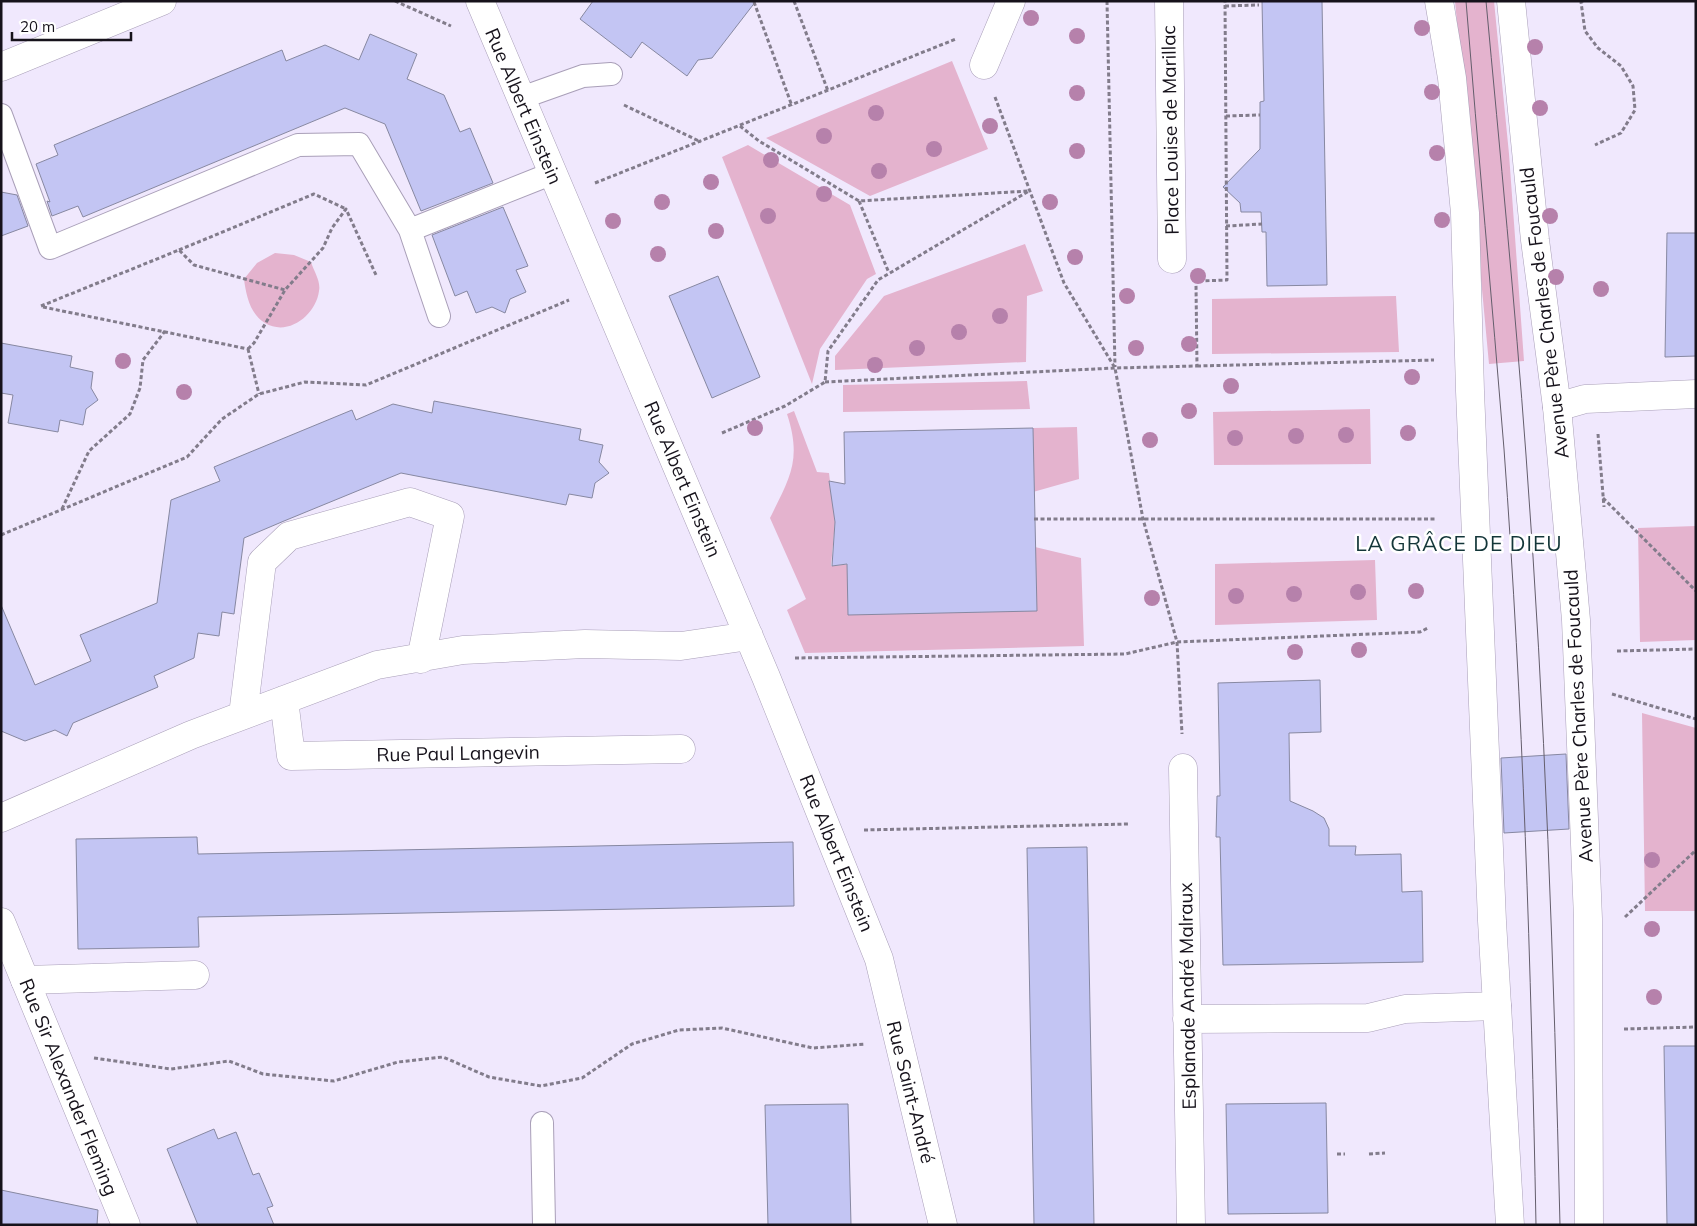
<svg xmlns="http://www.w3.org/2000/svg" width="1697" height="1226" viewBox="0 0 1697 1226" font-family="Mulish,sans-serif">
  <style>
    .green { fill: #e4b3ce }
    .building { fill: #c3c5f3; stroke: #8788a1 }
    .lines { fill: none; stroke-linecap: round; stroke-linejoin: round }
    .lane-casing { stroke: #a99fb8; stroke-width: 24 }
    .street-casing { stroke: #a99fb8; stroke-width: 29 }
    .secondary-casing { stroke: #a99fb8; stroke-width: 29 }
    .path { stroke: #827c8b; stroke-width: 3; stroke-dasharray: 4 2.5; stroke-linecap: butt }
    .lane { stroke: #fff; stroke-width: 22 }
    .street { stroke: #fff; stroke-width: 28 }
    .secondary { stroke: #fff; stroke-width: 28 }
    .tram { stroke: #645e6c; stroke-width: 1 }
    .tree { fill: #b681ab }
    .labels { text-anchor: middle; stroke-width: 5; stroke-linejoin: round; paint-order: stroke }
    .street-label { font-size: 19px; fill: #16121b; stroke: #fff }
    .quarter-label { font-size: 21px; letter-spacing: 1px; fill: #133639; stroke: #fff }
  </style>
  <rect width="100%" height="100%" fill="#f0e8fd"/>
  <path class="green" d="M 1455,1 L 1494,1 L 1509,154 L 1524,361 L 1489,364 Z
    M 952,61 L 988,149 L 870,196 L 766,138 Z
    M 748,145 L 850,205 L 876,274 L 867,279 L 820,349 L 812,384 L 722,157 Z
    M 1025,244 L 1043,291 L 1027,296 L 1026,362 L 835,370 L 835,356 L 884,296 Z
    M 275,253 L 294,255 L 311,262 C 314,272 321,281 319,291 C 316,315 288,337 265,323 C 250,314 246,295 244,279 L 257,263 Z
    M 1396,296 L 1399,352 L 1212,354 L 1212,299 Z
    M 1027,381 L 1030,409 L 843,412 L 843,385 Z
    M 1370,409 L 1371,464 L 1214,465 L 1213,412 Z
    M 794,411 L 817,472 L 829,473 L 835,522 L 831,566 L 1035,547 L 1081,558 L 1084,646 L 805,653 L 787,610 L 806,599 L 770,518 C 790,477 802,460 787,414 Z
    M 1077,427 L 1079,479 L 1033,492 L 1033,428 Z
    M 1696,526 L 1696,640 L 1640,642 L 1638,528 Z
    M 1375,560 L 1377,620 L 1215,625 L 1215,564 Z
    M 1642,713 L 1696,728 L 1696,911 L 1645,911 Z"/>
  <path class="building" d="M 593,1 L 756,1 L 712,58 L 698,60 L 687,76 L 642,42 L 631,58 L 580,19 Z
    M 1262,1 L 1322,1 L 1327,285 L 1267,286 L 1266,232 L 1262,232 L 1261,212 L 1241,212 L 1240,203 L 1223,187 L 1260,149 L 1260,102 L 1264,101 Z
    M 370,34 L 417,54 L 407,79 L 444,95 L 460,132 L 470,128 L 493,183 L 421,211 L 385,124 L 345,108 L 83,217 L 78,206 L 52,216 L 47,201 L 50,202 L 36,164 L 58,155 L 54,145 L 282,50 L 286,61 L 325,45 L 359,60 Z
    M 1,192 L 17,195 L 28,226 L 1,236 Z
    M 503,207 L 528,266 L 516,270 L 526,292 L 510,299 L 505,313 L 492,307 L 476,313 L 467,291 L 455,296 L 432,235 Z
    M 1667,233 L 1696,233 L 1696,356 L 1665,357 Z
    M 718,276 L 760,377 L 712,398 L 669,296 Z
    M 1,343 L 72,356 L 70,367 L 93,372 L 91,388 L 98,400 L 86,409 L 83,425 L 60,420 L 58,432 L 8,423 L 13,395 L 1,393 Z
    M 434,401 L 581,429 L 579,440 L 603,445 L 599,462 L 609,473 L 595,483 L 592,498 L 569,494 L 566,505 L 401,473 L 284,521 L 244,538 L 234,614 L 222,612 L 219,636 L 198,633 L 194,658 L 154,676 L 158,687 L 73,723 L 67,736 L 55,730 L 25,741 L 1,731 L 1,605 L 35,685 L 91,661 L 80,635 L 157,603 L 171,500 L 220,481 L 214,467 L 352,410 L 356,420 L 393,404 L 432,413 Z
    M 1033,428 L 1037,611 L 848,615 L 847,564 L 832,566 L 835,522 L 829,481 L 845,484 L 844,432 Z
    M 1320,680 L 1321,732 L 1289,733 L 1290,801 L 1313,811 L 1324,818 L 1329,829 L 1329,846 L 1356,846 L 1355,855 L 1401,854 L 1402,892 L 1422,891 L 1423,962 L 1223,965 L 1220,837 L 1216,837 L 1217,796 L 1220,796 L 1218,683 Z
    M 1566,754 L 1569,829 L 1504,833 L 1501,758 Z
    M 197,837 L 198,854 L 793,842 L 794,906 L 198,917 L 199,947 L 78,949 L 76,839 Z
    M 1087,847 L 1094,1225 L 1034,1225 L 1027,848 Z
    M 1664,1046 L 1696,1046 L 1696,1225 L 1667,1225 Z
    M 1326,1103 L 1328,1213 L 1228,1214 L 1226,1104 Z
    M 848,1104 L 851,1225 L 768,1225 L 765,1105 Z
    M 214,1129 L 218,1139 L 236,1132 L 253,1175 L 259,1173 L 273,1206 L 267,1208 L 274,1225 L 198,1225 L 167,1149 Z
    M 1,1190 L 98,1210 L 97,1225 L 1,1225 Z"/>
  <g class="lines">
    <g class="lane-casing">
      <path id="lane" d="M 521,98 L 583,76 L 611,74
        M 1,115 L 50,248 L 298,145 L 359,144 L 410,230 L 553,173
        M 410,230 L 439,316
        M 542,1123 L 544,1225"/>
    </g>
    <g class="street-casing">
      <path id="street" d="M 480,1 L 766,677 L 879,959 L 943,1225
        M 1169,1 L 1172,259
        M 984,65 L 1011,1
        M 1557,407 L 1585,399 L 1696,394
        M 284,700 L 291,756 L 681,749
        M 243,715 L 262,562 L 289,536 L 410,502 L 450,516 L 421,659
        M 1183,768 L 1191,1225
        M 1,818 L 191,735 L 377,665 L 463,650 L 585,644 L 681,646 L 749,636
        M 25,980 L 195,975
        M 1187,1019 L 1368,1018 L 1405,1009 L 1497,1006"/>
    </g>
    <g class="secondary-casing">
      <path id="secondary" d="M 1439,1 L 1452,78 L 1465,213 L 1470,391 L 1492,921 L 1510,1225
        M 1511,1 L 1535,240 L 1557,407 L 1576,620 L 1588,919 L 1589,1225
        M 1,67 L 162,1
        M 1,922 L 126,1225"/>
    </g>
    <path class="path" d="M 395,1 L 451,26
      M 794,1 L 828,91
      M 1107,1 L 1115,367
      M 1583,1 L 1581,2 L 1585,31 L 1598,48 L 1621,66 L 1633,86 L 1635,110 L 1621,133 L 1595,145
      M 754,2 L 792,106
      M 1225,6 L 1259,5
      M 995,97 L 1064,283 L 1115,368 L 1143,519 L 1177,642 L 1182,734
      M 624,105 L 701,142
      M 1226,116 L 1260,115
      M 740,126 L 759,141 L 859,201 L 1029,191
      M 595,183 L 956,39
      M 859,201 L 889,273
      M 1226,226 L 1262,224
      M 179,250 L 314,194 L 346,209
      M 1199,281 L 1227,280 L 1225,1
      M 41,306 L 179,250 L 194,265 L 285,290
      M 43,307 L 248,349
      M 248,349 L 254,343 L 285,290 L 323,248 L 332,228 L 346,209 L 376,275
      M 248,349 L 259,394
      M 1197,366 L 1434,360
      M 825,382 L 1115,368 L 1197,366 L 1196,285
      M 722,433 L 785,406 L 825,382 L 828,351 L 878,280 L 1029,191
      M 1598,434 L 1604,507
      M 1603,498 L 1696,591
      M 62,509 L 89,451 L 130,414 L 140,388 L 143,360 L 165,331
      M 1034,519 L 1437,519
      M 1,535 L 187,457 L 222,419 L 259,394 L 305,382 L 366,385 L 569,300
      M 1617,651 L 1696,649
      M 795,658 L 1125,654 L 1177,642 L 1420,632 L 1428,628
      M 1612,694 L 1696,719
      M 864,830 L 1128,824
      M 1625,917 L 1696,850
      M 1624,1029 L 1696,1027
      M 94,1058 L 171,1069 L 229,1061 L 263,1074 L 334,1081 L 398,1062 L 443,1057 L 489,1077 L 541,1086 L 582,1078 L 632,1044 L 679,1030 L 722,1028 L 813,1048 L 865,1044
      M 1337,1154 L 1345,1154
      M 1369,1154 L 1385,1153"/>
    <use href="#lane" class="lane"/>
    <use href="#street" class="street"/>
    <use href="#secondary" class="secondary"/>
    <path class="tram" d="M 1466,1 C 1478,151 1492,300 1504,449 C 1523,707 1531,966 1536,1225
      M 1486,1 C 1500,153 1515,304 1526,455 C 1545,711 1554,968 1560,1225"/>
  </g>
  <g class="tree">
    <circle cx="1031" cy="18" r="8"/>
    <circle cx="1422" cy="28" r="8"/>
    <circle cx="1077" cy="36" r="8"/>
    <circle cx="1535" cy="47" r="8"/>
    <circle cx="1432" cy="92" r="8"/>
    <circle cx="1077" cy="93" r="8"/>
    <circle cx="1540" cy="108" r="8"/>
    <circle cx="876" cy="113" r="8"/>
    <circle cx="990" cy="126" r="8"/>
    <circle cx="824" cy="136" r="8"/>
    <circle cx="934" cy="149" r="8"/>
    <circle cx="1077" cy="151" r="8"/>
    <circle cx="1437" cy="153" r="8"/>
    <circle cx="771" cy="160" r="8"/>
    <circle cx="879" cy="171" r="8"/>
    <circle cx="711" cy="182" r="8"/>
    <circle cx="824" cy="194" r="8"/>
    <circle cx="662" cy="202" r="8"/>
    <circle cx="1050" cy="202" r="8"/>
    <circle cx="768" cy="216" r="8"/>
    <circle cx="1550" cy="216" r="8"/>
    <circle cx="1442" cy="220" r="8"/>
    <circle cx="613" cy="221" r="8"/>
    <circle cx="716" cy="231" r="8"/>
    <circle cx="658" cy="254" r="8"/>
    <circle cx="1075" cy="257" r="8"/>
    <circle cx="1198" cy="276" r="8"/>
    <circle cx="1556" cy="277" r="8"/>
    <circle cx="1601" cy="289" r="8"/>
    <circle cx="1127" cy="296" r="8"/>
    <circle cx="1000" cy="316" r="8"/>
    <circle cx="959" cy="332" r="8"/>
    <circle cx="1189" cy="344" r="8"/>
    <circle cx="917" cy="348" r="8"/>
    <circle cx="1136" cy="348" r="8"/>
    <circle cx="123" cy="361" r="8"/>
    <circle cx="875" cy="365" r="8"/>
    <circle cx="1412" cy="377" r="8"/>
    <circle cx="1231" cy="386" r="8"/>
    <circle cx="184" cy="392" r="8"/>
    <circle cx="1189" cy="411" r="8"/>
    <circle cx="755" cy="428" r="8"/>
    <circle cx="1408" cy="433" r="8"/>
    <circle cx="1346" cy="435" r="8"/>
    <circle cx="1296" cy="436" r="8"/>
    <circle cx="1235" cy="438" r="8"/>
    <circle cx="1150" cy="440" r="8"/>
    <circle cx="1416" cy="591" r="8"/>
    <circle cx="1358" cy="592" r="8"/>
    <circle cx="1294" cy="594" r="8"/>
    <circle cx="1236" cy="596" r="8"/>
    <circle cx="1152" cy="598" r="8"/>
    <circle cx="1359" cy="650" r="8"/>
    <circle cx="1295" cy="652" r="8"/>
    <circle cx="1652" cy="860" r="8"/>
    <circle cx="1652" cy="929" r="8"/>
    <circle cx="1654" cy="997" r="8"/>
  </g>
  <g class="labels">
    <g class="street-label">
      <text transform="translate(524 106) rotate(67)" y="7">Rue Albert Einstein</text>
      <text transform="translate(1170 130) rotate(-91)" y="7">Place Louise de Marillac</text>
      <text transform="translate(1544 313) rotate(-97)" y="7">Avenue Père Charles de Foucauld</text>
      <text transform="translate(683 479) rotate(67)" y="7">Rue Albert Einstein</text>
      <text transform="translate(1578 716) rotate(-93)" y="7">Avenue Père Charles de Foucauld</text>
      <text transform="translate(458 753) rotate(-1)" y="7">Rue Paul Langevin</text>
      <text transform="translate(837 853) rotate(68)" y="7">Rue Albert Einstein</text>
      <text transform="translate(1187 996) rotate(-91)" y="7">Esplanade André Malraux</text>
      <text transform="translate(69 1087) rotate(68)" y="7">Rue Sir Alexander Fleming</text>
      <text transform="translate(911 1092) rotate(76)" y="7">Rue Saint-André</text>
    </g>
    <g class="quarter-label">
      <text x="1459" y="551">LA GRÂCE DE DIEU</text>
    </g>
  </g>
  <rect width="1697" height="1226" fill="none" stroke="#16121b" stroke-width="5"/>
  <path d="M12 32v8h119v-8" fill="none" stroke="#16121b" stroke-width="2.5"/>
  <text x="20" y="32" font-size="15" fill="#16121b" stroke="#ffffff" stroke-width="4" paint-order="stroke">20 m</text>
</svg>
